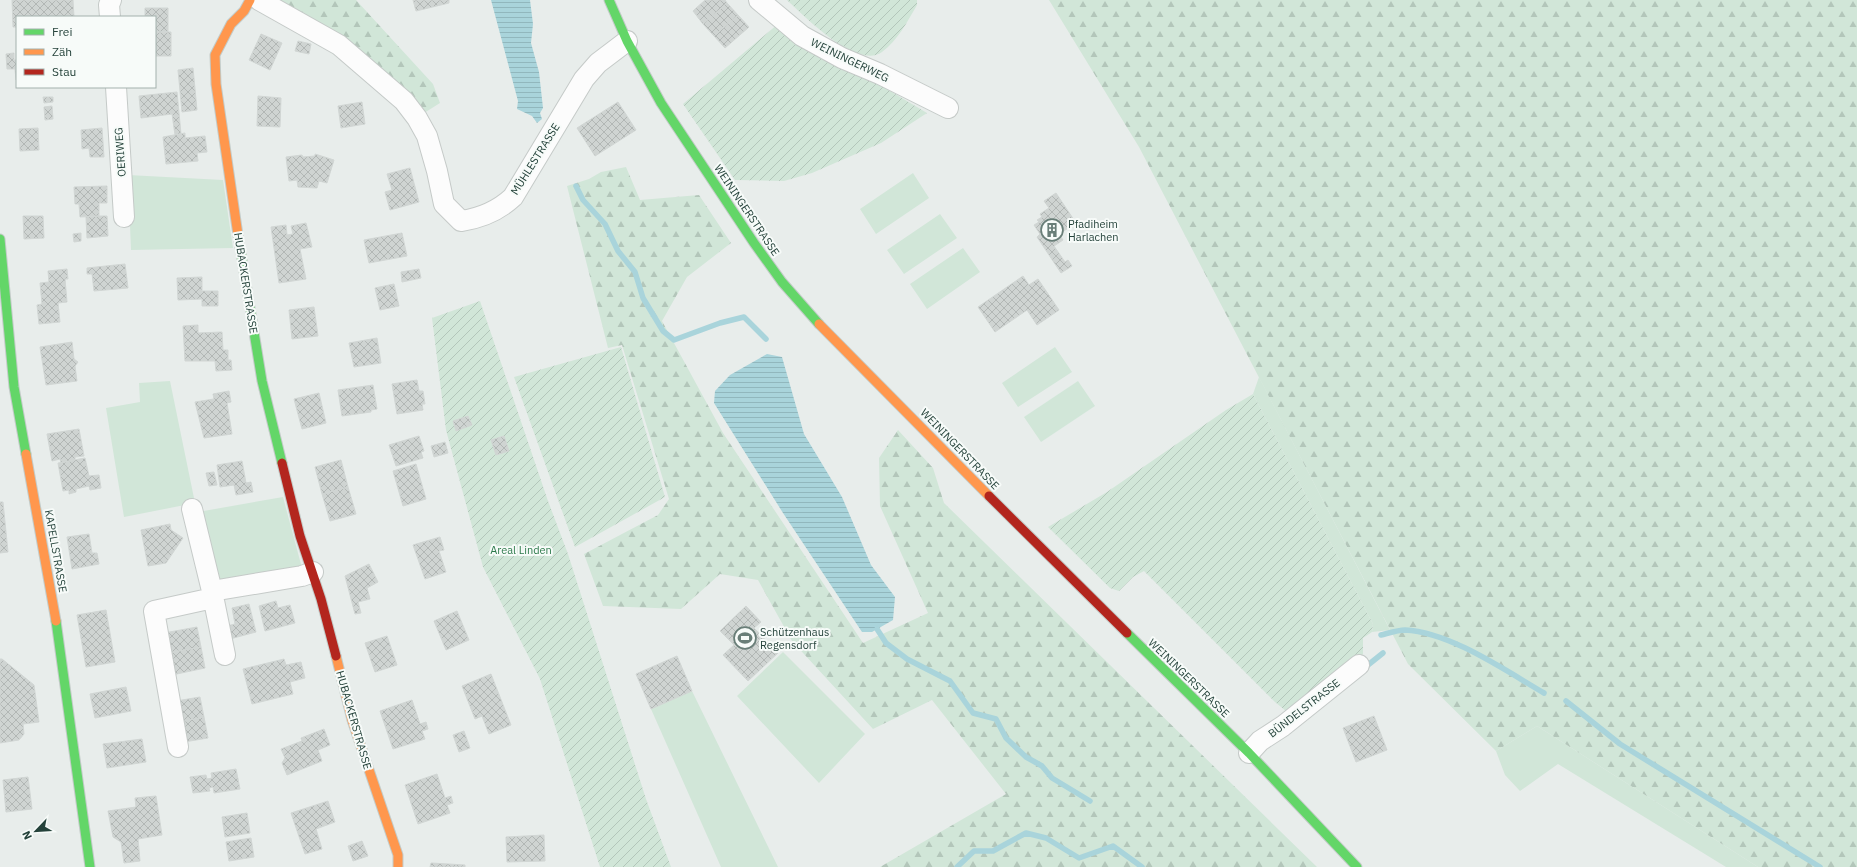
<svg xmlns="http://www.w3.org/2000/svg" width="1857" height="867" viewBox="0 0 1857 867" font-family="'IBM Plex Sans',sans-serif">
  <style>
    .grass { fill: #d1e6d8 }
    .forest { fill: url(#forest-firs) }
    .garden { fill: url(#garden-furrows) }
    .water { fill: url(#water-rules) }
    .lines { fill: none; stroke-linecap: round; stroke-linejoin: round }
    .stream { stroke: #a9d4db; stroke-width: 5.5 }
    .building { fill: url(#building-cross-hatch); stroke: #d1d6d4 }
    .street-casing { stroke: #c5cac8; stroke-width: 22 }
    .fast-casing { stroke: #c3cbc8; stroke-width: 11 }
    .slow-casing { stroke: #c3cbc8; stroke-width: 11 }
    .jam-casing { stroke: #c3cbc8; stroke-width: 11 }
    .street { stroke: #fcfcfc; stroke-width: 20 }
    .fast { stroke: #63d668; stroke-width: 9 }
    .slow { stroke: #ff974d; stroke-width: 9 }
    .jam { stroke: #b3261e; stroke-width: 9 }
    .labels { text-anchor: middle; stroke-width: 4; stroke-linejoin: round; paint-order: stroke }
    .street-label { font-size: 11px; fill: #24423a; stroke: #f7fbf9 }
    .poi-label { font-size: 11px; fill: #24423a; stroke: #f7fbf9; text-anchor: start }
    .park-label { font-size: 11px; fill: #2d7a4b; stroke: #f7fbf9 }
  </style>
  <defs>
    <pattern id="forest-firs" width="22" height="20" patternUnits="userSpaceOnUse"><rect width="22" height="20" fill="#d1e6d8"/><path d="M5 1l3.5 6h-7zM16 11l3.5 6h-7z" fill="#b3c6ba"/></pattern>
    <pattern id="garden-furrows" width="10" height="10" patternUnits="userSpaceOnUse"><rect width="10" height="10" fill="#d1e6d8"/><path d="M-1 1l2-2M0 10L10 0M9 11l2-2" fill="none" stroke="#b3c6ba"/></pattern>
    <pattern id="water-rules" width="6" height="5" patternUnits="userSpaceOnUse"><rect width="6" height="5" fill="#a9d4db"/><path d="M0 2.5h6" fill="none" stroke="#91b7bd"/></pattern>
    <pattern id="building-cross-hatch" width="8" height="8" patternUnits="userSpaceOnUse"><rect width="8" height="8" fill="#cfd4d2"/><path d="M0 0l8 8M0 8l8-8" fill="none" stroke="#b2b7b5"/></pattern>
  </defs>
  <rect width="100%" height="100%" fill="#e8edeb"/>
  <path class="grass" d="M 913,173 L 929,198 L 876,234 L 860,209 Z
    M 128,175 L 223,180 L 233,248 L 131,250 Z
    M 940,214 L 957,238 L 904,274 L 887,250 Z
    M 963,248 L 980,272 L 927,309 L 910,284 Z
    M 1055,347 L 1072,372 L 1018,407 L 1002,383 Z
    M 1259,377 L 1390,630 L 1372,632 L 1373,624 L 1253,394 Z
    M 170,381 L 195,503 L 124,517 L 106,408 L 140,402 L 139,383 Z
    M 1078,381 L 1095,406 L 1041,442 L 1024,417 Z
    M 283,497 L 302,568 L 215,585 L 198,512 Z
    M 783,652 L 865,734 L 819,783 L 737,696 Z
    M 692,691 L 778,867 L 721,867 L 651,709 Z
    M 1537,726 L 1758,867 L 1726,867 L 1558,764 L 1520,791 L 1505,775 L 1496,751 Z"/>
  <path class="forest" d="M 269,0 L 356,0 L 433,84 L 440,103 L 421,115 Z
    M 1049,0 L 1857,0 L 1857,867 L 1758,867 L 1537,726 L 1496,751 L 1408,664 L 1139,147 Z
    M 626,167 L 640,200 L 699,195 L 731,243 L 687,277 L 662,321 L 723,433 L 863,643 L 928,613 L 880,506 L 879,458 L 898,430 L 933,468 L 944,503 L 1317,867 L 880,867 L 1006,794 L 932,700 L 873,729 L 792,641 L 758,580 L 720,574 L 681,609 L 603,606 L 584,554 L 658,515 L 669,499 L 622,345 L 608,348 L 567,186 L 589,179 L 601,172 Z"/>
  <path class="garden" d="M 787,0 L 917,0 L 917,5 C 907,22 898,40 882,52 C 857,70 804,16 787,0 Z
    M 778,24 L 927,113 L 881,143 L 812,173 L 784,181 L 735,180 L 683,104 Z
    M 480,301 L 548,501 L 568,554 L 646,799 L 671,867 L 600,867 L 540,679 L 483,567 L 446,430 L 432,318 Z
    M 621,347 L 665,497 L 575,547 L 514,377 Z
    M 1253,394 L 1373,624 L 1372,632 L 1363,638 L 1363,654 L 1296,711 L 1286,711 L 1275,702 L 1144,571 L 1133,577 L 1119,591 L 1110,588 L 1048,527 L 1107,492 L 1226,410 Z"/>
  <path class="water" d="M 491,0 L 530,0 L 533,24 L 531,43 L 539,72 L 543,108 L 540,113 L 542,119 L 537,123 L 532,116 L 517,109 L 518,101 Z
    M 767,354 L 782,357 L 804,434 L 842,497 L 871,565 L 895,597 L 893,620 L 872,632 L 862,632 L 783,513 L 714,403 L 715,391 L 730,375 Z"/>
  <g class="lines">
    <path class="stream" d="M 576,186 L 583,200 L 605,224 L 618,251 L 635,272 L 643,298 L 663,331 L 674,340 L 720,323 L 744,317 L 766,339
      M 877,629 L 886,643 L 907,659 L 950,681 L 973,713 L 996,719 L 1006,738 L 1026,757 L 1042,766 L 1052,778 L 1090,801
      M 1381,635 C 1389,633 1398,630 1405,630 C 1450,632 1506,671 1544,693
      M 1363,669 L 1383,653
      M 1566,701 L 1620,744 L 1820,867
      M 957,867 L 974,851 L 993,851 L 1026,833 L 1046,838 L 1079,858 L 1113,846 L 1142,867"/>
  </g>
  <path class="building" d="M 12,0 L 73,0 L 74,17 L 17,17 L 17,27 L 13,27 Z
    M 413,0 L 449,0 L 449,3 L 416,11 Z
    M 705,0 L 725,0 L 727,3 L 703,24 L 693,11 Z
    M 727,3 L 738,15 L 714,36 L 703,24 Z
    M 145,8 L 168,8 L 168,32 L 155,32 L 155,17 L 145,17 Z
    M 738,15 L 749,27 L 725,48 L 714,36 Z
    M 155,32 L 171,32 L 171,56 L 155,56 Z
    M 261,34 L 282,43 L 270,70 L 249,60 Z
    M 298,41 L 311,44 L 309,54 L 295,51 Z
    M 14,53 L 14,60 L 17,60 L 17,80 L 16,80 L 15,69 L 7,69 L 6,54 Z
    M 193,68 L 197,110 L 182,112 L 178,70 Z
    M 177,92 L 181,134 L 175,135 L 172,114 L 141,118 L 139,96 Z
    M 258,96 L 281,98 L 280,127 L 257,126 Z
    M 43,97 L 53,97 L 53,102 L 44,103 Z
    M 362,102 L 365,124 L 341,128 L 338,106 Z
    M 618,102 L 636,130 L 595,156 L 577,128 Z
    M 52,106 L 53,119 L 45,120 L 44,107 Z
    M 38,128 L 39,150 L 20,151 L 19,129 Z
    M 102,128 L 104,157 L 90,157 L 89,148 L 82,149 L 81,130 Z
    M 185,133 L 185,138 L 205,136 L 207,152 L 197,153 L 198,161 L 166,164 L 163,137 Z
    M 315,154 L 334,160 L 327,183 L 319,181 L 317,188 L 298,187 L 297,180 L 289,181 L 286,157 L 302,155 L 303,157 L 315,156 Z
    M 410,168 L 419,202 L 390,210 L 385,192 L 392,190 L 387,174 Z
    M 107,186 L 107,203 L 99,203 L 99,216 L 80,217 L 79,204 L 75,204 L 74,187 Z
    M 1056,193 L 1076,223 L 1059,234 L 1063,240 L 1054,246 L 1065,262 L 1068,260 L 1072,266 L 1061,273 L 1037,237 L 1040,234 L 1034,225 L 1039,222 L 1037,220 L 1042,217 L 1040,214 L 1049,208 L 1044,201 Z
    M 23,216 L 43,216 L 44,238 L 24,239 Z
    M 99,216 L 107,216 L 108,236 L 87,238 L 86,217 Z
    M 306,223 L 312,247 L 300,249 L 306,279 L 279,283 L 271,227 L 286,225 L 287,235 L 293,234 L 291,226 Z
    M 81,233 L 81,241 L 74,242 L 73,234 Z
    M 402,233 L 407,256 L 369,263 L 364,240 Z
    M 125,264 L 128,288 L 94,291 L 92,274 L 87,274 L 87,268 Z
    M 67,269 L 68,279 L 65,279 L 67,302 L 58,303 L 60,322 L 39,324 L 37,305 L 42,304 L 40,283 L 49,282 L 48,271 Z
    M 419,269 L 421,278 L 402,282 L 401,272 Z
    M 1023,276 L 1029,285 L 1038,279 L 1059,310 L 1037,325 L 1027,310 L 995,332 L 978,307 Z
    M 202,277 L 202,291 L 218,291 L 218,306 L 202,306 L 202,299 L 178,300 L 177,278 Z
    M 394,284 L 399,306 L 380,310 L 375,288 Z
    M 314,307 L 318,336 L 292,339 L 289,310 Z
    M 198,325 L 198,333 L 222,332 L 223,350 L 228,350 L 228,360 L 231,360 L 232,370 L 216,371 L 215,361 L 185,361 L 183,326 Z
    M 377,338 L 381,363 L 354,367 L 349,343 Z
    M 72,342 L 74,359 L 78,362 L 75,366 L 77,381 L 46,385 L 40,347 Z
    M 417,380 L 419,391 L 423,391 L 425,404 L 422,404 L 423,410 L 397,414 L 392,384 Z
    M 373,385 L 377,409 L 371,410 L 371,412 L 342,416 L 338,390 Z
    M 229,391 L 231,402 L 227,403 L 232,434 L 204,438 L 195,402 L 214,399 L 213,394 Z
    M 319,393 L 326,423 L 302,429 L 294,399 Z
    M 468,416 L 472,425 L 456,431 L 453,421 Z
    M 79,429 L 84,456 L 75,457 L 75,460 L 61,463 L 60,459 L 52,461 L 47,434 Z
    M 419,436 L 424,451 L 421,452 L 423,458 L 396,466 L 389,445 Z
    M 504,436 L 509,451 L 496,455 L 491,440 Z
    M 445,442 L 448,453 L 434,457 L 431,446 Z
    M 85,458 L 89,476 L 99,475 L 101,488 L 90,490 L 89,486 L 76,489 L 76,492 L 69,494 L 69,490 L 63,491 L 58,463 Z
    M 341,460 L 348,487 L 322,494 L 315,467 Z
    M 242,461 L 246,483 L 251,482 L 253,492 L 236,495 L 234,485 L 220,487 L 217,465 Z
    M 416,464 L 426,499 L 403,506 L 393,471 Z
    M 214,472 L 217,485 L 209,486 L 206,473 Z
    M 348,487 L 356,514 L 330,521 L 322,494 Z
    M 0,502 L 3,502 L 8,552 L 0,553 Z
    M 170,524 L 171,530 L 183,538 L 166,563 L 148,566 L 141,530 Z
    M 89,534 L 92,553 L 97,553 L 99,564 L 72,569 L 67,537 Z
    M 440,537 L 444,550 L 439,551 L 446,572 L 425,579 L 413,545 Z
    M 369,564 L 378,582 L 367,588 L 370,599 L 358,602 L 361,613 L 355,614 L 345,576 Z
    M 276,601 L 278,608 L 290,605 L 295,623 L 265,631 L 259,606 Z
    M 249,604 L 256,632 L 230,639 L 227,626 L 235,624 L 232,608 Z
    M 746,606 L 761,622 L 754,628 L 778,653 L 748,681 L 723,655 L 734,645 L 720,631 Z
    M 106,610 L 115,662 L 86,667 L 77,615 Z
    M 457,611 L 469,640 L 446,650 L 434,621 Z
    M 197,627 L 201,647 L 168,653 L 164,633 Z
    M 387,636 L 397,665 L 375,672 L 365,643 Z
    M 201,647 L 205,668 L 172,675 L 168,653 Z
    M 677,656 L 692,691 L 651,709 L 636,674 Z
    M 0,659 L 2,659 L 34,685 L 39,722 L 23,724 L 24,734 L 19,740 L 0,743 Z
    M 284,659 L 286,665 L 301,662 L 305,678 L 290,682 L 293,694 L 252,704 L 243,669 Z
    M 491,674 L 511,725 L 489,734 L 482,716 L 475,719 L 462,686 Z
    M 126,687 L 131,711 L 95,718 L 90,694 Z
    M 200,697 L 204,717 L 180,722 L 176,701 Z
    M 412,700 L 420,724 L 426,722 L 428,729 L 422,731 L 425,739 L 393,749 L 380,711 Z
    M 1374,716 L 1387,750 L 1356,762 L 1343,728 Z
    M 204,717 L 208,738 L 184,742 L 180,722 Z
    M 324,729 L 330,745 L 318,750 L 322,761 L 287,775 L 282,763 L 285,758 L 281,749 L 302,741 L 301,738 Z
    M 464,731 L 470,748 L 459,752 L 453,735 Z
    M 142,739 L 146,762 L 107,768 L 103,744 Z
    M 236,769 L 240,789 L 214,793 L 213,787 L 209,788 L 210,791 L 193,793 L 190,777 L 206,775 L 207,779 L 212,778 L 211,773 Z
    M 437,774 L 445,798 L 451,796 L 453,803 L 447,805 L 450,813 L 418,824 L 405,785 Z
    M 28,777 L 32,809 L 6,812 L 3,780 Z
    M 156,796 L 162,835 L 138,839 L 140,861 L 124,863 L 121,842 L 113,837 L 108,811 L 136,807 L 135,798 Z
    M 328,801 L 335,822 L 316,829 L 322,849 L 305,854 L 291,813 Z
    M 247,813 L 250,833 L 225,837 L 222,817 Z
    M 544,835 L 545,861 L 507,862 L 506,837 Z
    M 251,838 L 254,857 L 229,861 L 226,842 Z
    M 362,841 L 368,856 L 353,861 L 348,846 Z
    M 431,863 L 465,865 L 465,867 L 430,867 Z"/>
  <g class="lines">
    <g class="street-casing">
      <path id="street" d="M 259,0 L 339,45 L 404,101 L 417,118 L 427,136 L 437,171 L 444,204 L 461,221 C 482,218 498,211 513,197 L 584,79 L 598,63 L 627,41
        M 759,0 L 802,36 L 842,58 L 880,74 L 948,108
        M 110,17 L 109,5 L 111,0
        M 116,87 L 124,217
        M 192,509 L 212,591 L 302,576 L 313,572
        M 212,591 L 225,655
        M 178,747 L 154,611 L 213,598
        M 1249,753 L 1260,741 L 1283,726 L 1359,665"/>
    </g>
    <g class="fast-casing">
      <path id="fast" d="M 609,0 L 627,41 L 661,103 L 754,243 L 782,282 L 819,324
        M 238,235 L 262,381 L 282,463
        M 0,239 L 14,387 L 26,454
        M 56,621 L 90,867
        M 1127,633 L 1249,753 L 1357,867"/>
    </g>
    <g class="slow-casing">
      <path id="slow" d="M 238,235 L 216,84 L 215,55 L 231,24 L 244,11 L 250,0
        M 819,324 L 989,496
        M 26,454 L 56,621
        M 336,656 L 352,720 L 398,855 L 398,867"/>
    </g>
    <g class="jam-casing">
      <path id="jam" d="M 282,463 L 300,536 L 321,599 L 336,656
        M 989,496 L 1127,633"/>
    </g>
    <use href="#street" class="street"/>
    <use href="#fast" class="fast"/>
    <use href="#slow" class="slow"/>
    <use href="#jam" class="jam"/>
  </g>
  <defs>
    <g id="building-ring" transform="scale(1.15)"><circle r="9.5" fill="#f7fbf9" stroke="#697e78" stroke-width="1.5"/><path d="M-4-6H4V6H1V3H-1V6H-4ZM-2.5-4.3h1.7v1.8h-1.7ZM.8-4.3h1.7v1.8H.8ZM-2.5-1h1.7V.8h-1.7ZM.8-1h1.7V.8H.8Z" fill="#697e78"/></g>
    <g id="stadium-ring" transform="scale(1.15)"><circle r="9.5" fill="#f7fbf9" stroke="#697e78" stroke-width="1.5"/><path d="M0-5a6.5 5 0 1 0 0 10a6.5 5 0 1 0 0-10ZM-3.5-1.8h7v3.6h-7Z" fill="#697e78"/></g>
  </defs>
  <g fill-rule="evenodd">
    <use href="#building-ring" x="1052" y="230"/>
    <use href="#stadium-ring" x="745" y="638"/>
  </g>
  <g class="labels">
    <g class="street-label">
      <text transform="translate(850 60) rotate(26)" y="4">WEININGERWEG</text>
      <text transform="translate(120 152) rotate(-94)" y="4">OERIWEG</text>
      <text transform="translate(535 159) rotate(-58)" y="4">MÜHLESTRASSE</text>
      <text transform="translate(747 210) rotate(56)" y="4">WEININGERSTRASSE</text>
      <text transform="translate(246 283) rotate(81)" y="4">HUBACKERSTRASSE</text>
      <text transform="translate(960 449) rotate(46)" y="4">WEININGERSTRASSE</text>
      <text transform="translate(56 551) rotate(80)" y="4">KAPELLSTRASSE</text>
      <text transform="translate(1189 678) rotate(44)" y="4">WEININGERSTRASSE</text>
      <text transform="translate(1304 708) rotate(-38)" y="4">BÜNDELSTRASSE</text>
      <text transform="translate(354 720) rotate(74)" y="4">HUBACKERSTRASSE</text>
    </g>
    <g class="poi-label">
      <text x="1068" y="228">Pfadiheim<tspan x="1068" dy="13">Harlachen</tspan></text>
      <text x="760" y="636">Schützenhaus<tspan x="760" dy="13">Regensdorf</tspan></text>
    </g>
    <g class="park-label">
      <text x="521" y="554">Areal Linden</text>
    </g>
  </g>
  <rect x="16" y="16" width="140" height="72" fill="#f7fbf9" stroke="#a3b1ad"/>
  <rect x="24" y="29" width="20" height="6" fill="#63d668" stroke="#a3b1ad"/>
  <text x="52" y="36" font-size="12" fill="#24423a">Frei</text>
  <rect x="24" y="49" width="20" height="6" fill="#ff974d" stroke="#a3b1ad"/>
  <text x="52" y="56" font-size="12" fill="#24423a">Zäh</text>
  <rect x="24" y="69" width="20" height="6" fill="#b3261e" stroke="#a3b1ad"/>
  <text x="52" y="76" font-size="12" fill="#24423a">Stau</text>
  <g transform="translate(36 831) rotate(245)" stroke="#f7fbf9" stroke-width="3" paint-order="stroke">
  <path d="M0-3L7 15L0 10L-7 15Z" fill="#24423a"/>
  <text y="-6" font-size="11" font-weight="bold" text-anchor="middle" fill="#24423a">N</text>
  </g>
</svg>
